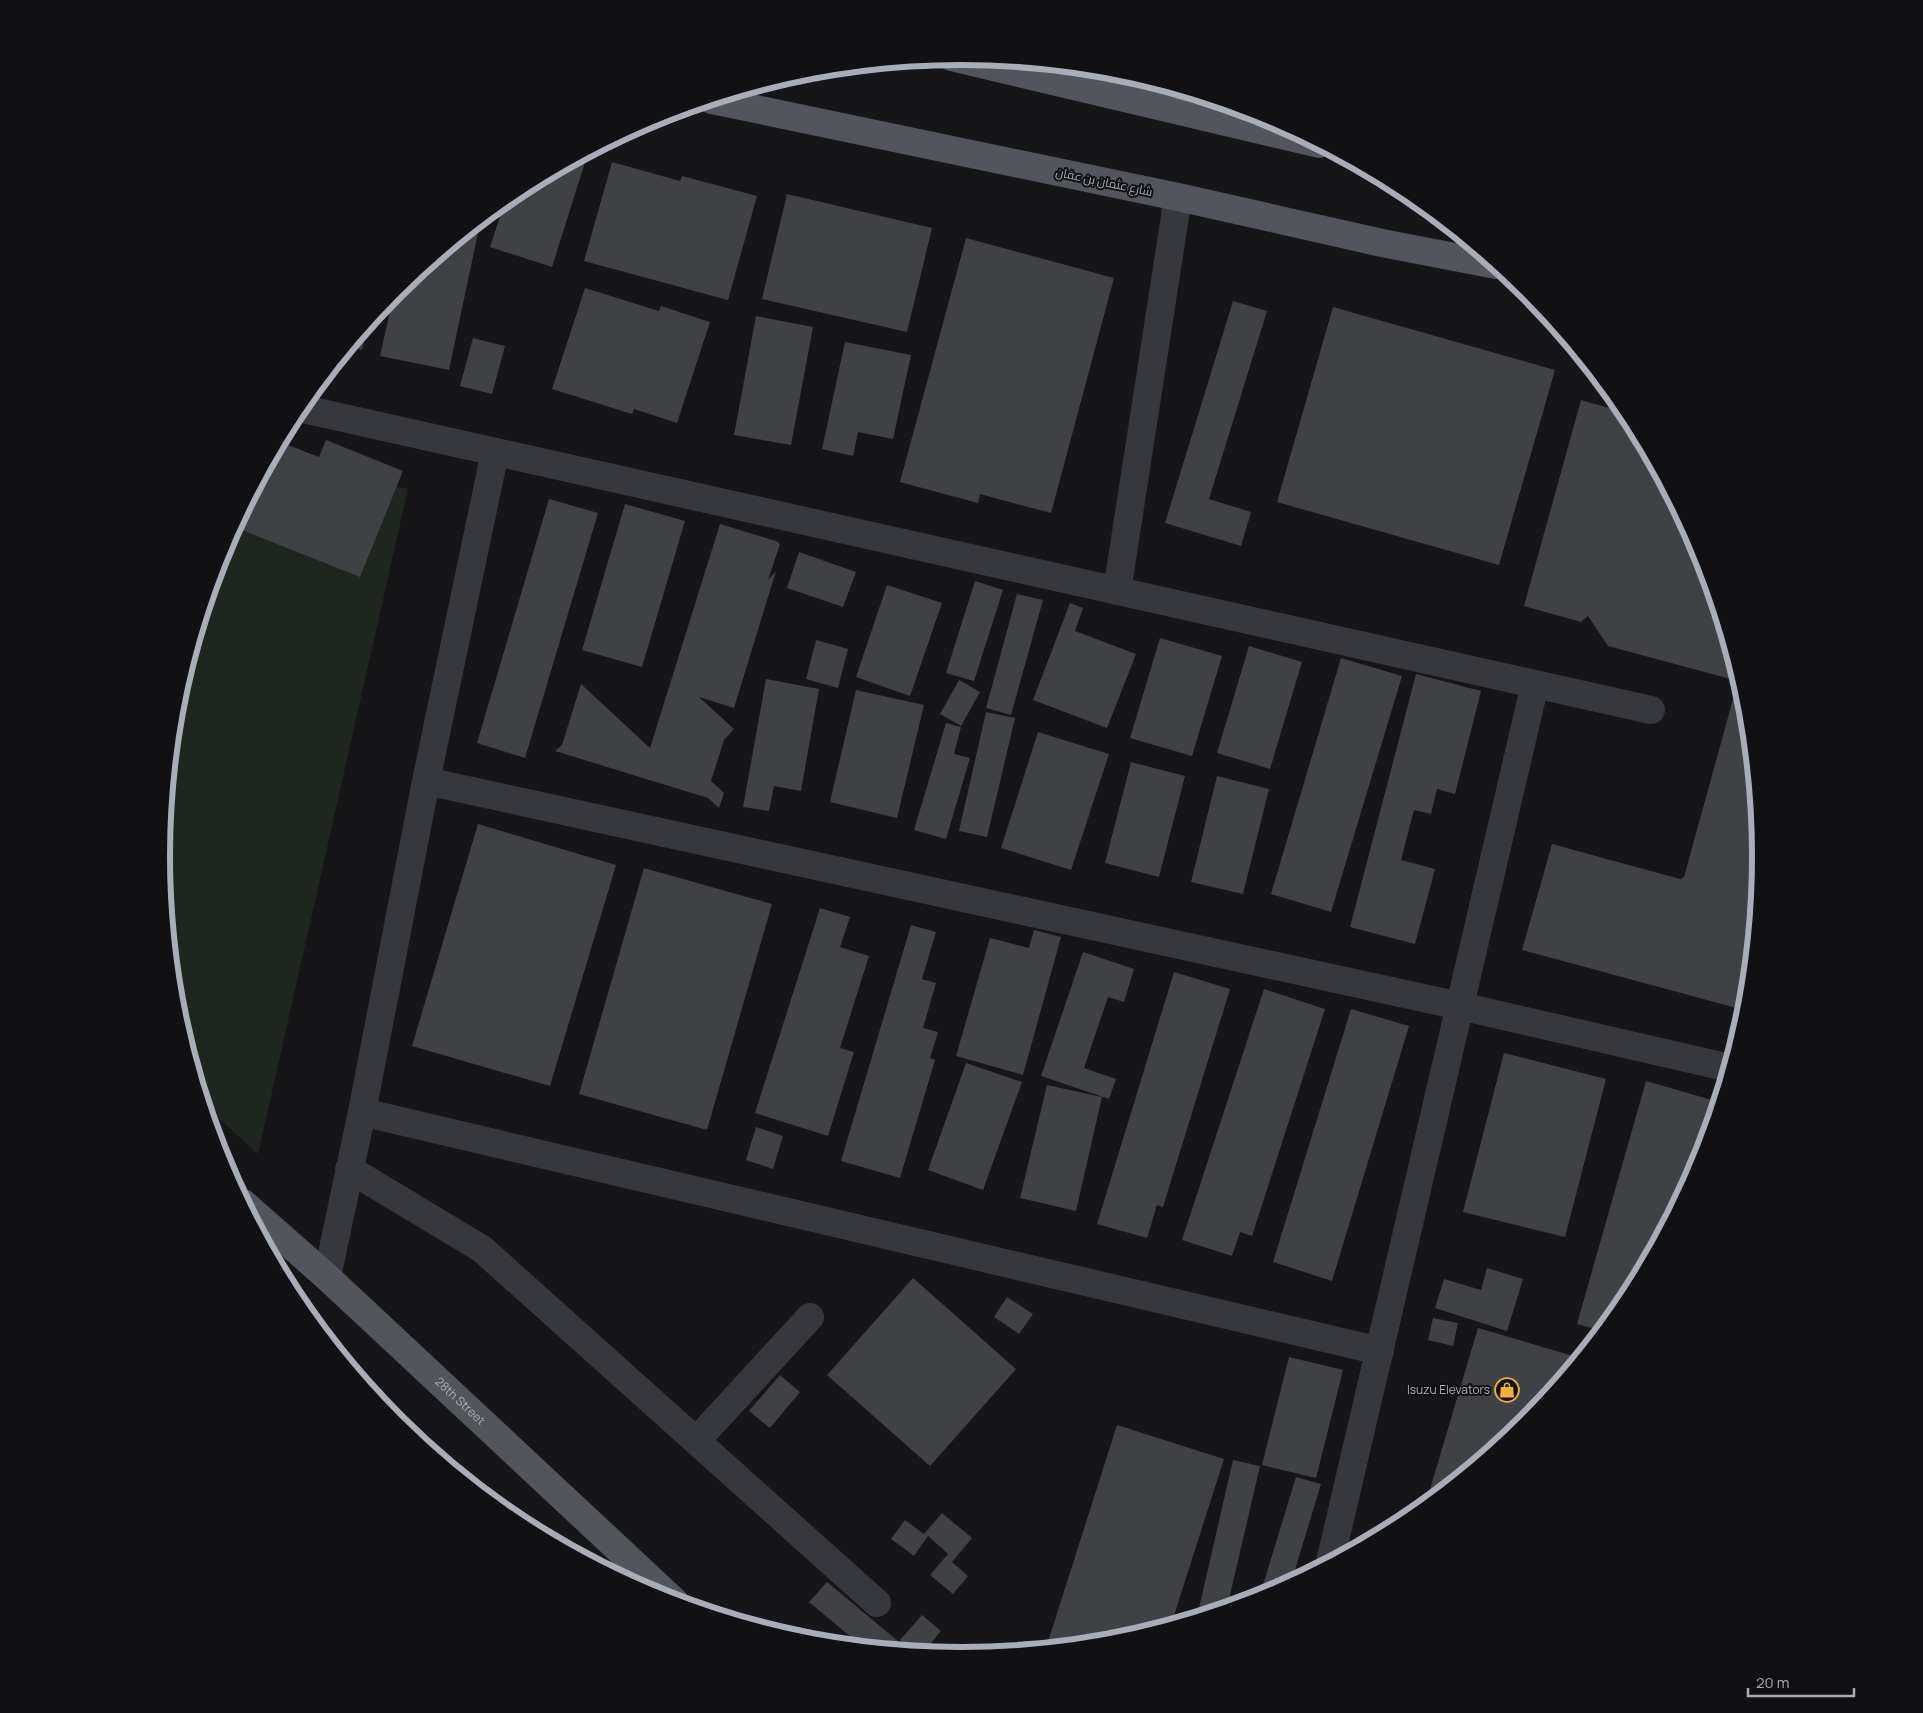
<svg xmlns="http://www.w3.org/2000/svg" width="1923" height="1713" viewBox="0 0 1923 1713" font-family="Manrope,Cairo,sans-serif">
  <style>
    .green { fill: #1e261f }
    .building { fill: #404145 }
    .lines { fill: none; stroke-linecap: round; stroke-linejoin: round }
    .minor { stroke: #37383d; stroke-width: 28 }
    .major { stroke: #53555c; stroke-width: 28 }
    .labels { text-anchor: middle; stroke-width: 4; stroke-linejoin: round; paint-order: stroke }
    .street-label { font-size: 12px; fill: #a8adb8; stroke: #111113 }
    .poi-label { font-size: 12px; fill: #a8adb8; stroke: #111113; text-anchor: end }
    .rim { fill: none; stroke: #a8adb8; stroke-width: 6 }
  </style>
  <rect width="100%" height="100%" fill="#161618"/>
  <path class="green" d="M 272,457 L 408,489 L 258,1154 L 205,1106 L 177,1012 L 161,856 L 177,700 L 222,550 Z"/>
  <path class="building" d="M 588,153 L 552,267 L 490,247 L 505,201 L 517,191 Z
    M 612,162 L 680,181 L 682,176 L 757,196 L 728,300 L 584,261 Z
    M 787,194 L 932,228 L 907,332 L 762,299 Z
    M 468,231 L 478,233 L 449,370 L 380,356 L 394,293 Z
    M 966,238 L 1114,278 L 1051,513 L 980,494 L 978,503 L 900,482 Z
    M 585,288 L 659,311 L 661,306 L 710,322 L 677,423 L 634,409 L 632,414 L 552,389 Z
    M 1233,301 L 1267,311 L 1209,499 L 1251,512 L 1241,546 L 1165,523 Z
    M 1333,307 L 1555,370 L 1499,565 L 1277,502 Z
    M 756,316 L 813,327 L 791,445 L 734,435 Z
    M 368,324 L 362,350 L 349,347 Z
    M 473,338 L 505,346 L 492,394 L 460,386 Z
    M 845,342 L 911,355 L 893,439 L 858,432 L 853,456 L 822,449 Z
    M 1581,400 L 1627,413 L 1701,551 L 1746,701 L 1762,857 L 1748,993 L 1744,1010 L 1522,950 L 1552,844 L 1680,879 L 1684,877 L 1738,681 L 1608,646 L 1588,616 L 1581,622 L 1524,606 Z
    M 326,440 L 403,471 L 360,577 L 237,528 L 247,504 L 280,442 L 319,457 Z
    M 549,499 L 598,513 L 525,758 L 477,743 Z
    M 625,504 L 685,521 L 642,667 L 582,650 Z
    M 720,524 L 776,541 L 780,544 L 768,580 L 776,571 L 734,708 L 699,697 L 734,729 L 724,740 L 711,781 L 724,793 L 719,808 L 708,798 L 555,751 L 562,745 L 581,684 L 650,748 Z
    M 799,552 L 856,572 L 843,607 L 787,588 Z
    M 975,581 L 1003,590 L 974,681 L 946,673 Z
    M 887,585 L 942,603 L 910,696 L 856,677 Z
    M 1017,594 L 1043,600 L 1011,715 L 986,708 Z
    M 1070,603 L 1083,608 L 1075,631 L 1136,654 L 1107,728 L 1033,700 Z
    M 1160,638 L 1222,656 L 1192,756 L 1130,738 Z
    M 816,640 L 848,649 L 838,688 L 806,679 Z
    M 1249,646 L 1302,662 L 1270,769 L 1217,753 Z
    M 1341,658 L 1402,676 L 1331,912 L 1271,894 Z
    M 1416,674 L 1481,691 L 1455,794 L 1437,789 L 1431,814 L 1414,810 L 1401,860 L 1435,869 L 1415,944 L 1350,927 Z
    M 766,679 L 819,689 L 801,791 L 774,786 L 769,811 L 743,807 Z
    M 959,680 L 980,692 L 961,726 L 940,714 Z
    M 856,690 L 924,705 L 897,818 L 830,802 Z
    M 986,712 L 1015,718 L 987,837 L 959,831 Z
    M 946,723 L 961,727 L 954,754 L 970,758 L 946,839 L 914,830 Z
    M 1038,732 L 1109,754 L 1071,870 L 1001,848 Z
    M 1131,762 L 1185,776 L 1159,877 L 1105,863 Z
    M 1217,776 L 1269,789 L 1243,894 L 1191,882 Z
    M 478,824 L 616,865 L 550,1086 L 412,1046 Z
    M 644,868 L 772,904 L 707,1130 L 579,1094 Z
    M 820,908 L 850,917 L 840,947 L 869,956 L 840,1048 L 854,1052 L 828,1136 L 755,1113 Z
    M 911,925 L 936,932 L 922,979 L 936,983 L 923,1028 L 938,1032 L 930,1058 L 935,1060 L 900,1178 L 841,1161 Z
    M 1034,930 L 1061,937 L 1023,1075 L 956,1056 L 990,938 L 1029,948 Z
    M 1083,952 L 1134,969 L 1124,1002 L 1108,997 L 1084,1068 L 1116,1079 L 1109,1099 L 1041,1076 Z
    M 1174,972 L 1230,989 L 1163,1207 L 1157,1205 L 1147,1238 L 1097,1224 Z
    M 1264,989 L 1325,1009 L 1252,1236 L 1240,1232 L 1232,1256 L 1182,1240 Z
    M 1351,1009 L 1409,1026 L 1332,1281 L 1273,1262 Z
    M 1504,1053 L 1606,1079 L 1565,1237 L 1463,1212 Z
    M 966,1063 L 1022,1082 L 983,1190 L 928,1170 Z
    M 1646,1081 L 1719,1102 L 1701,1163 L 1627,1301 L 1602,1331 L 1577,1324 Z
    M 1047,1085 L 1102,1097 L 1076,1211 L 1020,1198 Z
    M 756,1127 L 783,1136 L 773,1169 L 746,1160 Z
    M 1487,1268 L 1523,1279 L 1507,1331 L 1435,1308 L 1444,1279 L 1481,1290 Z
    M 913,1278 L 1016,1369 L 930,1466 L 827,1375 Z
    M 1007,1297 L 1033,1314 L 1019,1334 L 994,1317 Z
    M 1433,1318 L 1458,1323 L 1453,1346 L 1428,1340 Z
    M 1478,1328 L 1580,1358 L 1527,1423 L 1425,1506 Z
    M 1289,1357 L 1343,1370 L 1316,1478 L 1262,1465 Z
    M 780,1375 L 800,1392 L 770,1428 L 749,1411 Z
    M 1117,1425 L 1224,1459 L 1171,1625 L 1117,1641 L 1046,1648 Z
    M 1233,1460 L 1260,1466 L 1227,1608 L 1197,1617 Z
    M 1296,1477 L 1321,1484 L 1291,1583 L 1259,1598 Z
    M 942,1513 L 972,1538 L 952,1562 L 968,1576 L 953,1594 L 930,1575 L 948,1554 L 928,1536 L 914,1556 L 891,1539 L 905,1520 L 924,1534 Z
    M 827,1582 L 898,1641 L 891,1650 L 863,1647 L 809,1602 Z
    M 922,1615 L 941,1631 L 923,1653 L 914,1652 L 900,1640 Z"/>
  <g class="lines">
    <path class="minor" d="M 299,408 L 1651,710
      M 1117,591 L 1178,197
      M 426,781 L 1460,1006 L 1730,1068
      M 362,1112 L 1380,1351
      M 349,1169 L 482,1249 L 877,1603
      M 327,1277 L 362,1112 L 426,781 L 495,452
      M 696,1441 L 810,1317
      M 1330,1562 L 1535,684"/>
    <g class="major">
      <path d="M 951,57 L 1319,144"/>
      <path d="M 712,100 L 1178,197 L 1382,243 L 1496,265"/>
      <path id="s1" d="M 243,1203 L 327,1277 L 675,1602"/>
    </g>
  </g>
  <defs>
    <g id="shop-ring" transform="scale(1.25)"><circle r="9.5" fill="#111113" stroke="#f2b134" stroke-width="1.5"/><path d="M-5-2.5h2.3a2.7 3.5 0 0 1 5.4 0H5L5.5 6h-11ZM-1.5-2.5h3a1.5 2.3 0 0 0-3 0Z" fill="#f2b134"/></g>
  </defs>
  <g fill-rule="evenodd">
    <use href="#shop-ring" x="1507" y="1390"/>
  </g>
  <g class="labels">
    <g class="street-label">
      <text transform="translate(1104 182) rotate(12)" y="4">شارع عثمان بن عفان</text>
      <text dy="4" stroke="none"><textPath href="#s1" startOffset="294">28th Street</textPath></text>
    </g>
    <g class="poi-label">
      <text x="1490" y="1394">Isuzu Elevators</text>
    </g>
  </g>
  <path d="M0 0H1923V1713H0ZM170 856a791 791 0 1 1 1582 0a791 791 0 1 1-1582 0Z" fill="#111113" fill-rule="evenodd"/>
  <path class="rim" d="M170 856a791 791 0 1 1 1582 0a791 791 0 1 1-1582 0Z"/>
  <path d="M1748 1688v8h106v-8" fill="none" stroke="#a8adb8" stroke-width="2.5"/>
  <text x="1756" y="1688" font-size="15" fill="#a8adb8" stroke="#111113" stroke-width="4" paint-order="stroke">20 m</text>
</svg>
